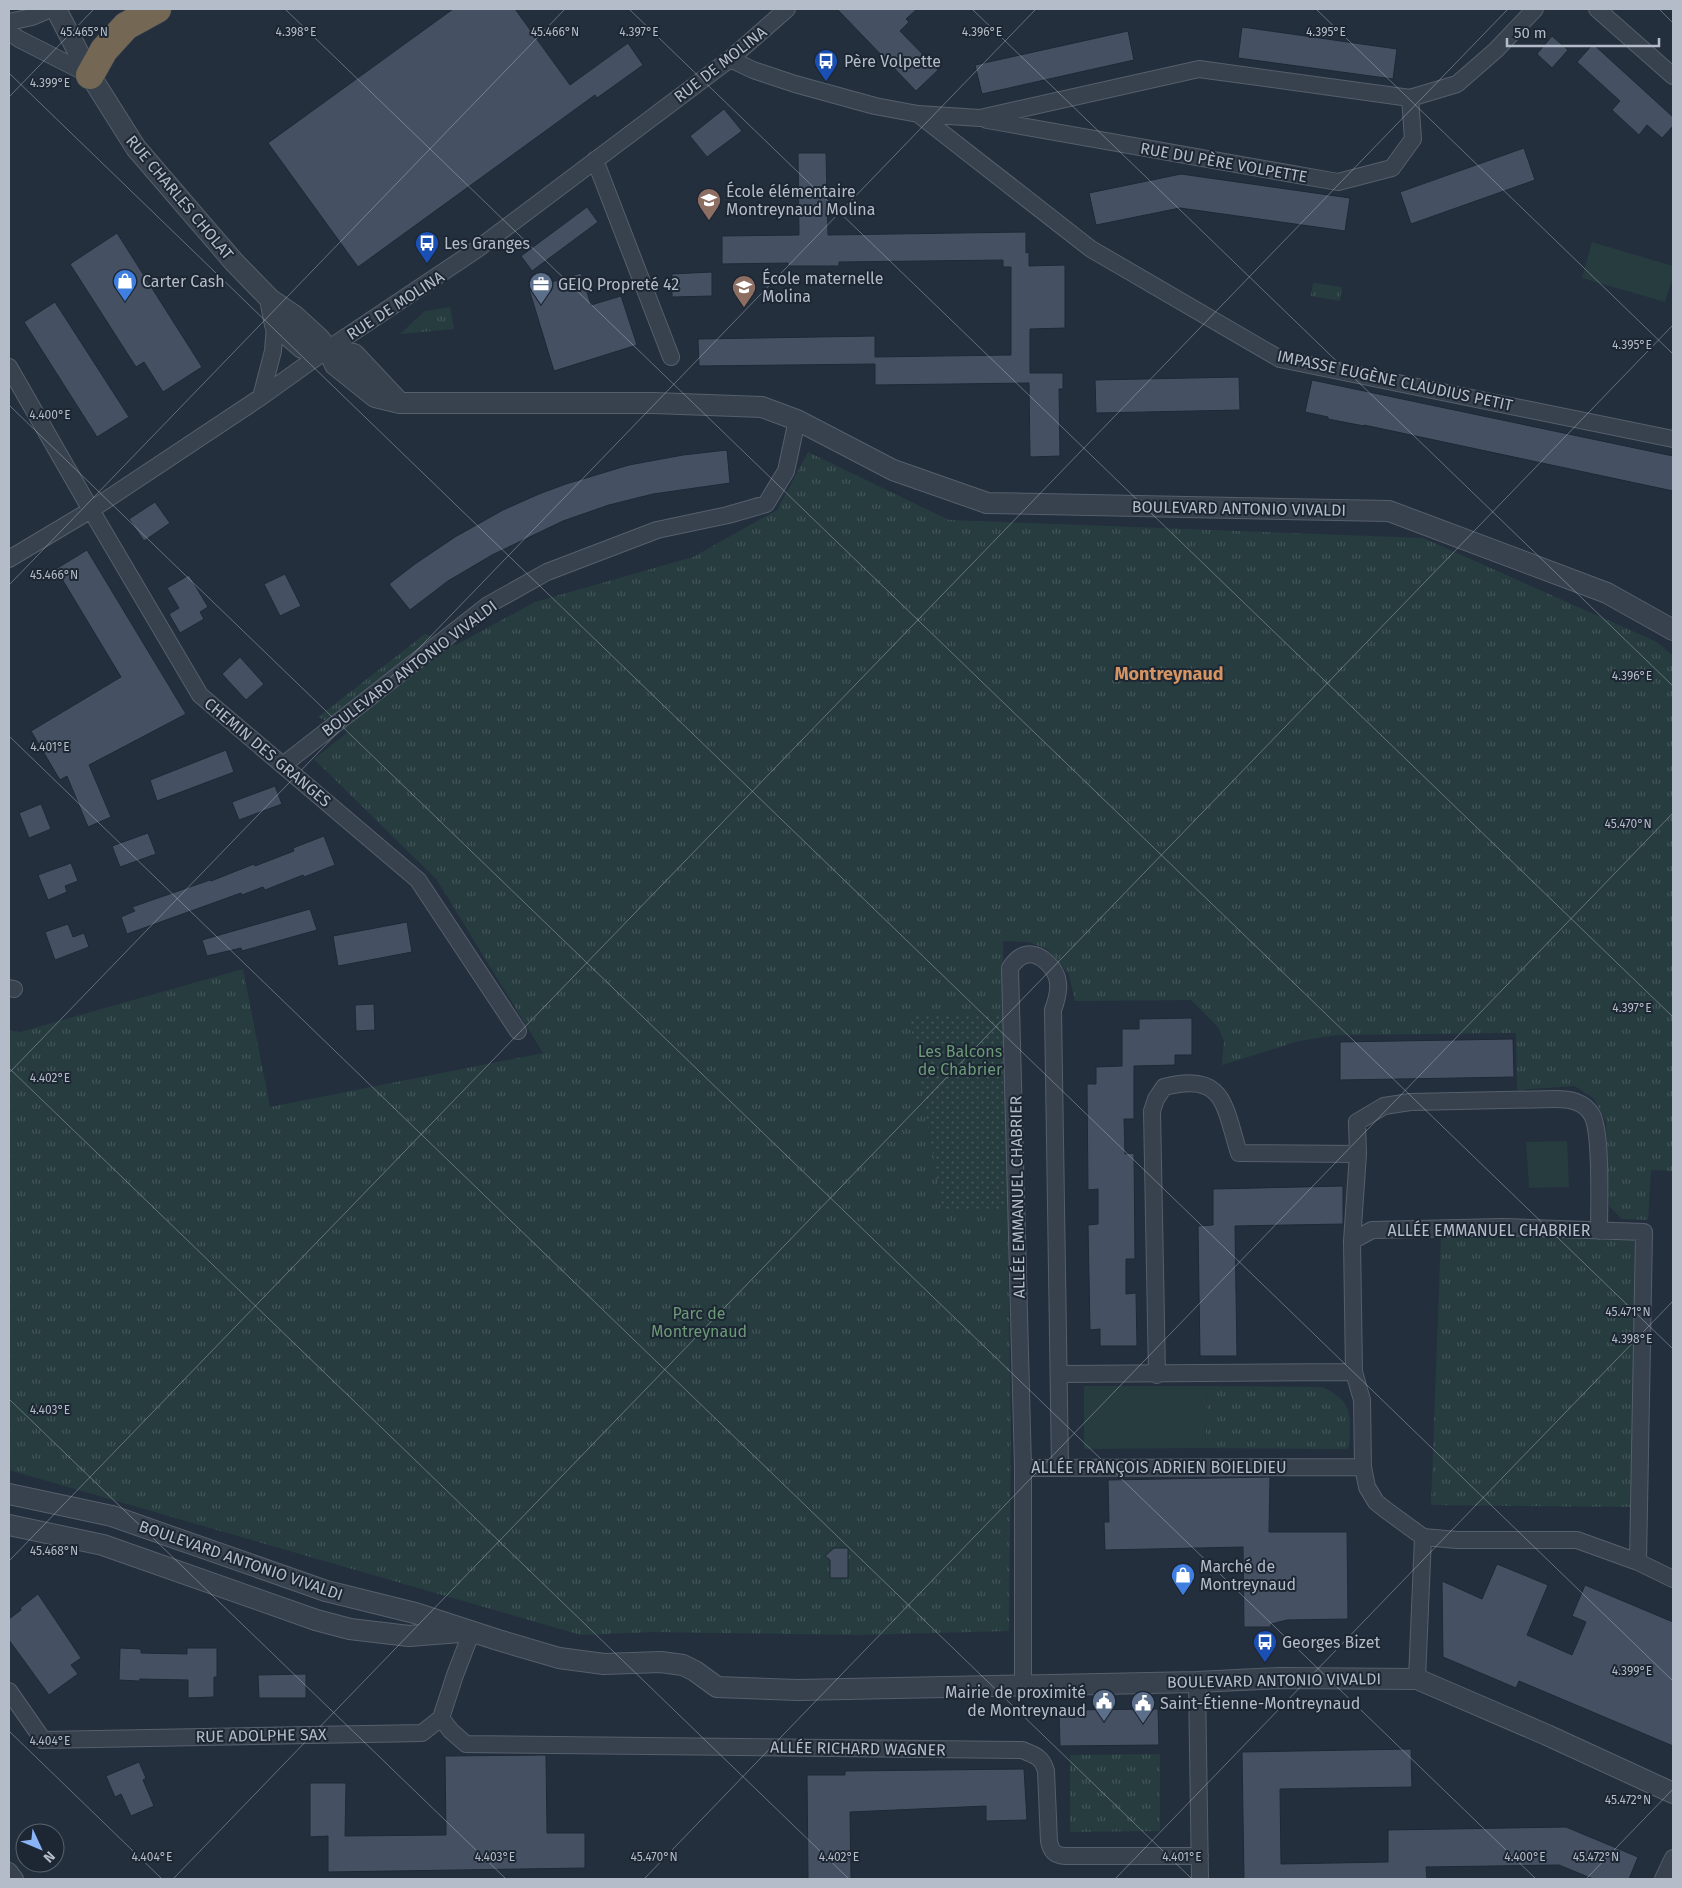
<svg xmlns="http://www.w3.org/2000/svg" width="1682" height="1888" viewBox="0 0 1682 1888" font-family="'Fira Sans',sans-serif">
  <style>
    .grass { fill: url(#grass-tufts) }
    .garden { fill: url(#garden-dots) }
    .pitch { fill: #263c3f }
    .building { fill: #455162; stroke: #1f2835 }
    .lines { fill: none; stroke-linecap: round; stroke-linejoin: round }
    .minor-casing { stroke: #565f6c; stroke-width: 18 }
    .tertiary-casing { stroke: #565f6c; stroke-width: 22 }
    .motorway-casing { stroke: #434c59; stroke-width: 29 }
    .minor { stroke: #38414e; stroke-width: 16 }
    .tertiary { stroke: #38414e; stroke-width: 20 }
    .motorway { stroke: #746855; stroke-width: 28 }
    .ticks { fill: none; stroke: #b4bcc9; stroke-width: 1; stroke-opacity: 0.45 }
    .labels { text-anchor: middle; stroke-width: 4; stroke-linejoin: round; paint-order: stroke }
    .poi-label { font-size: 16px; fill: #b4bcc9; stroke: #1d2633; text-anchor: start }
    .street-label { font-size: 16px; fill: #b4bcc9; stroke: #1d2633 }
    .park-label { font-size: 16px; fill: #6b9a76; stroke: #1d2633 }
    .neighbourhood-label { font-size: 18px; font-weight: bold; fill: #d59563; stroke: #1d2633 }
    .ticks-label { font-size: 12px; text-anchor: middle; fill: #b4bcc9; stroke: #1d2633; stroke-width: 4; stroke-linejoin: round; paint-order: stroke }
  </style>
  <defs>
    <pattern id="grass-tufts" width="24" height="20" patternUnits="userSpaceOnUse" patternTransform="scale(1.25)"><rect width="24" height="20" fill="#263c3f"/><path d="M3 7l-1-3M5 7V3M7 7l1-3M15 17l-1-3M17 17v-4M19 17l1-3" fill="none" stroke="#435659"/></pattern>
    <pattern id="garden-dots" width="8" height="8" patternUnits="userSpaceOnUse" patternTransform="scale(1.25)"><rect width="8" height="8" fill="#263c3f"/><path d="M2 2h.1M6 6h.1" fill="none" stroke="#435659" stroke-width="1.8" stroke-linecap="round"/></pattern>
  </defs>
  <rect width="100%" height="100%" fill="#242f3e"/>
  <path class="grass" d="M 1313,283 L 1342,287 L 1340,301 L 1311,296 Z
    M 450,307 L 454,329 L 400,334 L 425,311 Z
    M 808,452 L 949,520 L 1423,538 L 1657,642 L 1673,656 L 1673,1171 L 1651,1170 L 1648,1220 L 1622,1219 L 1609,1206 L 1606,1122 L 1594,1099 L 1575,1086 L 1517,1090 L 1516,1033 L 1337,1035 L 1299,1041 L 1222,1065 L 1224,1041 L 1218,1027 L 1191,1000 L 1075,1001 L 1069,975 L 1047,949 L 1028,942 L 1003,941 L 1011,1430 L 1009,1631 L 855,1635 L 654,1632 L 581,1635 L 9,1470 L 9,1030 L 20,1032 L 243,969 L 270,1107 L 543,1053 L 437,880 L 314,759 L 349,731 L 318,717 L 425,634 L 456,645 L 535,602 L 693,557 L 777,510 Z
    M 1441,1235 L 1634,1235 L 1635,1507 L 1431,1505 Z
    M 1207,1386 L 1323,1387 C 1354,1403 1351,1415 1349,1446 L 1346,1449 L 1205,1448 Z
    M 1160,1754 L 1160,1831 L 1070,1832 L 1070,1755 Z"/>
  <path class="garden" d="M 1002,1014 L 1005,1209 L 943,1212 L 909,1015 Z"/>
  <path class="pitch" d="M 1592,242 L 1673,266 L 1673,276 L 1665,302 L 1582,278 Z
    M 1567,1141 L 1569,1187 L 1529,1188 L 1526,1142 Z
    M 1084,1386 L 1207,1386 L 1205,1448 L 1084,1449 Z"/>
  <path class="building" d="M 453,9 L 515,9 L 570,85 L 628,43 L 643,65 L 597,98 L 595,95 L 358,267 L 268,143 Z
    M 837,9 L 917,9 L 906,19 L 909,22 L 900,31 L 938,70 L 916,91 Z
    M 1242,27 L 1397,49 L 1393,79 L 1238,58 Z
    M 1128,31 L 1134,60 L 982,94 L 975,65 Z
    M 1552,36 L 1568,50 L 1552,68 L 1537,54 Z
    M 1593,44 L 1673,117 L 1673,126 L 1662,138 L 1647,125 L 1639,135 L 1612,110 L 1620,101 L 1577,62 Z
    M 724,109 L 742,131 L 707,157 L 690,136 Z
    M 1524,148 L 1535,180 L 1411,224 L 1400,192 Z
    M 798,153 L 826,153 L 828,235 L 1026,232 L 1026,253 L 1029,252 L 1029,266 L 1065,265 L 1065,328 L 1030,329 L 1030,373 L 1063,373 L 1063,389 L 1059,389 L 1060,456 L 1030,457 L 1029,383 L 875,385 L 875,364 L 699,366 L 698,339 L 875,336 L 875,357 L 1011,355 L 1011,267 L 1003,267 L 1003,260 L 839,262 L 839,266 L 788,266 L 788,263 L 722,264 L 722,236 L 799,235 Z
    M 1181,174 L 1350,198 L 1345,231 L 1180,208 L 1096,225 L 1089,193 Z
    M 587,207 L 598,222 L 532,271 L 521,256 Z
    M 117,233 L 202,367 L 163,392 L 144,362 L 136,367 L 70,264 Z
    M 712,272 L 712,296 L 672,297 L 672,274 Z
    M 581,273 L 591,305 L 621,296 L 637,345 L 554,371 L 529,289 Z
    M 55,302 L 129,417 L 97,437 L 24,322 Z
    M 1239,377 L 1240,410 L 1096,413 L 1095,380 Z
    M 1312,380 L 1673,456 L 1673,491 L 1364,425 L 1364,426 L 1328,419 L 1328,417 L 1305,412 Z
    M 727,450 L 730,483 L 653,494 L 609,505 L 563,521 L 492,555 L 448,581 L 410,610 L 389,584 L 415,564 L 455,537 L 503,510 L 539,494 L 566,484 L 629,465 L 683,455 Z
    M 155,502 L 170,523 L 144,541 L 129,519 Z
    M 87,550 L 186,714 L 89,765 L 111,817 L 88,827 L 67,776 L 60,780 L 31,731 L 121,677 L 56,569 Z
    M 285,574 L 301,606 L 280,616 L 264,584 Z
    M 189,575 L 208,607 L 200,612 L 204,619 L 180,633 L 169,614 L 179,608 L 167,588 Z
    M 240,657 L 264,684 L 246,700 L 222,674 Z
    M 226,750 L 234,772 L 157,801 L 150,780 Z
    M 275,786 L 282,804 L 239,820 L 232,802 Z
    M 41,804 L 51,829 L 29,838 L 19,813 Z
    M 148,833 L 156,854 L 120,867 L 112,846 Z
    M 324,836 L 335,865 L 304,877 L 303,875 L 265,890 L 263,887 L 242,895 L 241,893 L 127,934 L 121,917 L 135,911 L 132,907 L 210,880 L 211,881 L 254,864 L 255,866 L 294,851 L 293,848 Z
    M 71,863 L 78,881 L 65,886 L 67,892 L 48,900 L 38,875 Z
    M 310,909 L 317,930 L 242,951 L 241,948 L 207,956 L 202,940 Z
    M 407,922 L 412,952 L 338,966 L 333,936 Z
    M 68,924 L 73,937 L 84,933 L 89,947 L 55,960 L 45,932 Z
    M 374,1004 L 375,1030 L 356,1031 L 355,1005 Z
    M 1192,1018 L 1192,1055 L 1175,1055 L 1175,1065 L 1134,1066 L 1134,1119 L 1124,1119 L 1125,1154 L 1134,1153 L 1135,1259 L 1126,1259 L 1126,1294 L 1136,1293 L 1137,1346 L 1100,1346 L 1100,1329 L 1090,1330 L 1088,1225 L 1098,1224 L 1098,1189 L 1088,1190 L 1087,1084 L 1096,1084 L 1096,1067 L 1122,1066 L 1122,1029 L 1139,1029 L 1139,1019 Z
    M 1513,1039 L 1514,1077 L 1340,1080 L 1340,1042 Z
    M 1343,1186 L 1343,1224 L 1235,1226 L 1237,1356 L 1200,1356 L 1198,1226 L 1213,1225 L 1213,1189 Z
    M 1270,1477 L 1269,1532 L 1347,1532 L 1348,1619 L 1287,1620 L 1271,1624 L 1271,1627 L 1244,1627 L 1243,1547 L 1105,1550 L 1104,1522 L 1109,1522 L 1108,1480 Z
    M 834,1548 L 848,1548 L 848,1578 L 830,1578 L 830,1560 L 825,1556 Z
    M 1497,1564 L 1548,1585 L 1527,1635 L 1572,1655 L 1586,1622 L 1572,1616 L 1585,1585 L 1673,1622 L 1673,1746 L 1519,1681 L 1516,1688 L 1443,1657 L 1442,1581 L 1482,1599 Z
    M 38,1594 L 81,1658 L 71,1665 L 78,1674 L 49,1695 L 9,1640 L 9,1619 L 21,1610 L 20,1608 Z
    M 120,1648 L 141,1649 L 141,1653 L 187,1654 L 187,1648 L 217,1648 L 217,1677 L 214,1677 L 214,1697 L 188,1698 L 188,1680 L 140,1679 L 139,1681 L 119,1680 Z
    M 306,1674 L 306,1698 L 259,1698 L 258,1675 Z
    M 1158,1709 L 1159,1745 L 1060,1746 L 1059,1710 Z
    M 1411,1749 L 1412,1787 L 1280,1789 L 1281,1864 L 1388,1862 L 1388,1830 L 1566,1827 L 1638,1857 L 1629,1879 L 1593,1879 L 1559,1865 L 1426,1867 L 1427,1879 L 1244,1879 L 1242,1752 Z
    M 546,1755 L 547,1833 L 585,1833 L 585,1868 L 328,1872 L 328,1836 L 310,1837 L 310,1783 L 346,1783 L 345,1836 L 446,1835 L 445,1756 Z
    M 139,1762 L 146,1778 L 143,1780 L 154,1806 L 131,1816 L 121,1794 L 115,1797 L 106,1776 Z
    M 1024,1769 L 1027,1820 L 986,1821 L 986,1806 L 850,1812 L 851,1879 L 808,1879 L 807,1775 L 845,1775 L 845,1771 Z"/>
  <g class="lines">
    <g class="minor-casing">
      <path id="minor" d="M 1597,9 L 1673,76
        M 9,22 L 32,17 L 51,9
        M 9,32 L 19,39 L 90,75
        M 730,59 L 753,70 L 795,84 L 875,106 L 918,114 L 980,118 L 1199,69 L 1410,98 L 1457,84 L 1496,50 L 1535,9
        M 918,114 L 1091,249 L 1280,359 L 1673,439
        M 987,120 L 1338,182 L 1392,168 L 1413,139 L 1410,98
        M 595,160 L 671,357
        M 9,367 L 91,510 L 200,695 L 418,880 L 518,1031
        M 261,397 L 273,351 L 275,325
        M 9,559 L 91,510 L 261,397 L 328,349 L 476,250 L 730,59 L 787,9
        M 283,765 L 488,605 L 547,572 L 657,530 L 728,515 L 766,504 L 786,471 L 797,420
        M 9,988 L 14,989
        M 1352,1241 L 1358,1154 L 1357,1122 L 1384,1106 L 1410,1102 L 1555,1099 C 1569,1099 1584,1101 1592,1115 C 1602,1133 1599,1206 1599,1231
        M 1059,1374 L 1354,1372
        M 1157,1375 L 1152,1111 L 1156,1099 L 1164,1087 C 1225,1071 1224,1106 1239,1153 L 1358,1154
        M 1023,1468 L 1010,968 C 1014,962 1018,957 1025,955 C 1040,951 1057,969 1058,983 C 1059,992 1056,1002 1053,1010 L 1060,1467
        M 1423,1537 L 1457,1540 L 1577,1540 L 1638,1562 L 1673,1579
        M 1417,1679 L 1423,1537 L 1386,1510 L 1376,1502 L 1367,1487 L 1363,1467 L 1362,1400 L 1354,1372 L 1352,1241 L 1372,1230 L 1503,1227 L 1644,1232 L 1638,1562
        M 1197,1682 L 1200,1879
        M 1023,1685 L 1023,1468 L 1363,1467
        M 9,1691 L 43,1740 L 422,1733 L 441,1718 L 455,1675 L 472,1631
        M 441,1718 L 451,1731 L 466,1744 L 1022,1750 C 1035,1755 1042,1757 1046,1771 L 1049,1841 C 1051,1851 1054,1855 1065,1856 L 1200,1856
        M 9,1871 L 15,1879
        M 1663,1879 L 1673,1858"/>
    </g>
    <g class="tertiary-casing">
      <path id="tertiary" d="M 56,9 L 90,75 L 136,148 L 234,262 L 270,299 L 295,316 L 319,338 L 328,349 L 335,365 L 375,397 L 400,403 L 654,403 L 762,407 L 797,420 L 893,470 L 987,503 L 1389,511 L 1607,593 L 1673,630
        M 270,299 L 275,325 L 302,348 L 328,349 L 354,354 L 400,403
        M 9,1494 L 112,1516 L 326,1591 L 415,1613 L 498,1640 L 559,1658 L 604,1664 L 661,1662 L 683,1665 L 695,1671 L 717,1687 L 798,1690 L 1197,1682 L 1280,1678 L 1417,1679 L 1547,1735 L 1673,1793
        M 9,1525 L 103,1545 L 316,1620 L 350,1629 L 409,1636 L 460,1632"/>
    </g>
    <g class="motorway-casing">
      <path id="motorway" d="M 90,75 L 104,50 L 126,26 L 157,9"/>
    </g>
    <use href="#minor" class="minor"/>
    <use href="#tertiary" class="tertiary"/>
    <use href="#motorway" class="motorway"/>
  </g>
  <path class="ticks" d="M 285,9 L 1673,1349M 629,9 L 1673,1017M 972,9 L 1673,686M 1316,9 L 1673,354M 1659,9 L 1673,23M 9,73 L 1673,1681M 9,97 L 94,9M 9,405 L 1536,1879M 9,585 L 565,9M 9,736 L 1192,1879M 9,1068 L 849,1879M 9,1073 L 1036,9M 9,1399 L 506,1879M 9,1561 L 1508,9M 9,1731 L 162,1879M 173,1879 L 1673,325M 644,1879 L 1673,813M 1115,1879 L 1673,1301M 1586,1879 L 1673,1789"/>
  <defs>
    <g id="bus-pin" transform="scale(1.25)"><path d="M0 17L-7.5 6A9.5 9.5 0 1 1 7.5 6Z" fill="#1a4fb4" stroke="#1d2633"/><path d="M-5-6H5V4H4V6H2V4H-2V6H-4V4H-5ZM-3.5-4V0h7V-4ZM-3.5 1.2v1.5H-2V1.2ZM2 1.2v1.5H3.5V1.2Z" fill="#fff"/></g>
    <g id="school-pin" transform="scale(1.25)"><path d="M0 17L-7.5 6A9.5 9.5 0 1 1 7.5 6Z" fill="#8d6e63" stroke="#1d2633"/><path d="M0-5L7-2L0 1L-7-2ZM-4 1L0 2.5L4 1V4Q0 6-4 4Z" fill="#fff"/></g>
    <g id="shop-pin" transform="scale(1.25)"><path d="M0 17L-7.5 6A9.5 9.5 0 1 1 7.5 6Z" fill="#3f7fe0" stroke="#1d2633"/><path d="M-5-2.5h2.3a2.7 3.5 0 0 1 5.4 0H5L5.5 6h-11ZM-1.5-2.5h3a1.5 2.3 0 0 0-3 0Z" fill="#fff"/></g>
    <g id="office-pin" transform="scale(1.25)"><path d="M0 17L-7.5 6A9.5 9.5 0 1 1 7.5 6Z" fill="#5c6f8a" stroke="#1d2633"/><path d="M-6-3h4V-5.5h4V-3h4V5H-6ZM-1-4.5V-3h2v-1.5ZM-6 0V1H6V0Z" fill="#fff"/></g>
    <g id="civic-pin" transform="scale(1.25)"><path d="M0 17L-7.5 6A9.5 9.5 0 1 1 7.5 6Z" fill="#5c6f8a" stroke="#1d2633"/><path d="M-.6-6.5H3V-4.5H.6V-3L4-1V1h2V6H-6V1h2V-1L-.6-3ZM-1.2 2.5V6h2.4V2.5Z" fill="#fff"/></g>
  </defs>
  <g fill-rule="evenodd">
    <use href="#bus-pin" x="826" y="61"/>
    <use href="#school-pin" x="709" y="200"/>
    <use href="#bus-pin" x="427" y="243"/>
    <use href="#shop-pin" x="125" y="281"/>
    <use href="#office-pin" x="541" y="284"/>
    <use href="#school-pin" x="744" y="287"/>
    <use href="#shop-pin" x="1183" y="1575"/>
    <use href="#bus-pin" x="1265" y="1642"/>
    <use href="#civic-pin" x="1104" y="1701"/>
    <use href="#civic-pin" x="1143" y="1703"/>
  </g>
  <g class="labels">
    <g class="poi-label">
      <text x="844" y="67">Père Volpette</text>
      <text x="726" y="197">École élémentaire<tspan x="726" dy="18">Montreynaud Molina</tspan></text>
      <text x="444" y="249">Les Granges</text>
      <text x="762" y="284">École maternelle<tspan x="762" dy="18">Molina</tspan></text>
      <text x="142" y="287">Carter Cash</text>
      <text x="558" y="290">GEIQ Propreté 42</text>
      <text x="1200" y="1572">Marché de<tspan x="1200" dy="18">Montreynaud</tspan></text>
      <text x="1282" y="1648">Georges Bizet</text>
      <text x="1086" y="1698" text-anchor="end">Mairie de proximité<tspan x="1086" dy="18">de Montreynaud</tspan></text>
      <text x="1160" y="1709">Saint-Étienne-Montreynaud</text>
    </g>
    <g class="street-label">
      <text transform="translate(720 64) rotate(-38)" y="6">RUE DE MOLINA</text>
      <text transform="translate(1224 162) rotate(10)" y="6">RUE DU PÈRE VOLPETTE</text>
      <text transform="translate(180 197) rotate(50)" y="6">RUE CHARLES CHOLAT</text>
      <text transform="translate(395 305) rotate(-33)" y="6">RUE DE MOLINA</text>
      <text transform="translate(1395 380) rotate(12)" y="6">IMPASSE EUGÈNE CLAUDIUS PETIT</text>
      <text transform="translate(1239 508) rotate(1)" y="6">BOULEVARD ANTONIO VIVALDI</text>
      <text transform="translate(409 668) rotate(-37)" y="6">BOULEVARD ANTONIO VIVALDI</text>
      <text transform="translate(268 752) rotate(40)" y="6">CHEMIN DES GRANGES</text>
      <text transform="translate(1017 1197) rotate(-91)" y="6">ALLÉE EMMANUEL CHABRIER</text>
      <text x="1489" y="1236">ALLÉE EMMANUEL CHABRIER</text>
      <text x="1159" y="1473">ALLÉE FRANÇOIS ADRIEN BOIELDIEU</text>
      <text transform="translate(241 1560) rotate(19)" y="6">BOULEVARD ANTONIO VIVALDI</text>
      <text transform="translate(1274 1680) rotate(-1)" y="6">BOULEVARD ANTONIO VIVALDI</text>
      <text transform="translate(261 1735) rotate(-1)" y="6">RUE ADOLPHE SAX</text>
      <text transform="translate(858 1748) rotate(1)" y="6">ALLÉE RICHARD WAGNER</text>
    </g>
    <g class="park-label">
      <text x="960" y="1057">Les Balcons<tspan x="960" dy="18">de Chabrier</tspan></text>
      <text x="699" y="1319">Parc de<tspan x="699" dy="18">Montreynaud</tspan></text>
    </g>
    <g class="neighbourhood-label">
      <text x="1169" y="680">Montreynaud</text>
    </g>
  </g>
  <g class="ticks-label">
    <text x="296" y="36">4.398°E</text>
    <text x="982" y="36">4.396°E</text>
    <text x="1326" y="36">4.395°E</text>
    <text x="639" y="36">4.397°E</text>
    <text x="84" y="36">45.465°N</text>
    <text x="555" y="36">45.466°N</text>
    <text x="50" y="87">4.399°E</text>
    <text x="1632" y="349">4.395°E</text>
    <text x="50" y="419">4.400°E</text>
    <text x="54" y="579">45.466°N</text>
    <text x="1632" y="680">4.396°E</text>
    <text x="50" y="751">4.401°E</text>
    <text x="1628" y="828">45.470°N</text>
    <text x="1632" y="1012">4.397°E</text>
    <text x="50" y="1082">4.402°E</text>
    <text x="1628" y="1316">45.471°N</text>
    <text x="1632" y="1343">4.398°E</text>
    <text x="50" y="1414">4.403°E</text>
    <text x="54" y="1555">45.468°N</text>
    <text x="1632" y="1675">4.399°E</text>
    <text x="50" y="1745">4.404°E</text>
    <text x="1628" y="1804">45.472°N</text>
    <text x="654" y="1861">45.470°N</text>
    <text x="1596" y="1861">45.472°N</text>
    <text x="152" y="1861">4.404°E</text>
    <text x="495" y="1861">4.403°E</text>
    <text x="839" y="1861">4.402°E</text>
    <text x="1182" y="1861">4.401°E</text>
    <text x="1525" y="1861">4.400°E</text>
  </g>
  <rect width="1682" height="1888" fill="none" stroke="#b4bcc9" stroke-width="20"/>
  <g transform="translate(40 1848) rotate(134)"><circle r="24" fill="#1d2633" stroke="#59626f"/>
  <path d="M0-4L9 19L0 12L-9 19Z" fill="#8ab4f8"/>
  <text y="-8" font-size="14" font-weight="bold" text-anchor="middle" fill="#b4bcc9">N</text>
  </g>
  <path d="M1507 38v8h152v-8" fill="none" stroke="#b4bcc9" stroke-width="2.5"/>
  <text x="1514" y="38" font-size="15" fill="#b4bcc9" stroke="#1d2633" stroke-width="4" paint-order="stroke">50 m</text>
</svg>
